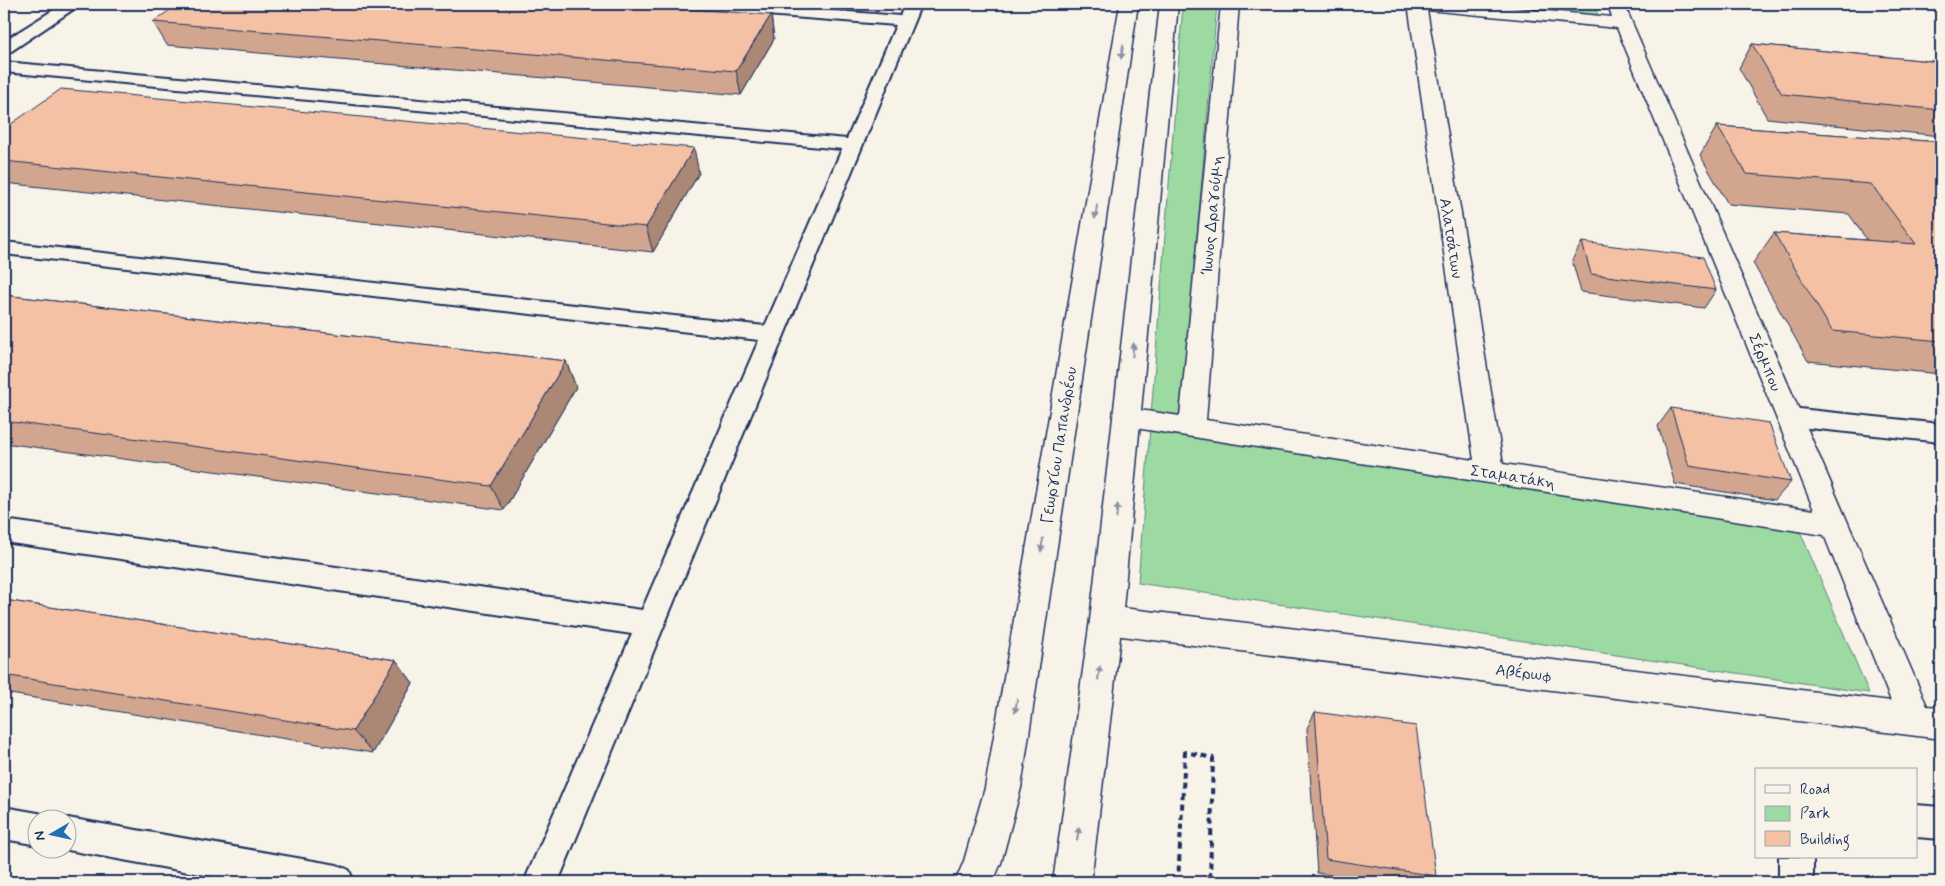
<svg xmlns="http://www.w3.org/2000/svg" width="1945" height="886" viewBox="0 0 1945 886" font-family="Mynerve,sans-serif">
  <style>
    .green { fill: #9cdaa2; stroke: #5c8480 }
    .lines { fill: none; stroke-linecap: round; stroke-linejoin: round }
    .lane-casing { stroke: #1b2f5e; stroke-width: 4 }
    .street-casing { stroke: #1b2f5e; stroke-width: 3 }
    .secondary-casing { stroke: #1b2f5e; stroke-width: 3 }
    .path { stroke: #1b2f5e; stroke-width: 4; stroke-dasharray: 6 4.5; stroke-linecap: butt }
    .lane { fill: #f7f3e8; fill-rule: evenodd }
    .street { fill: #f7f3e8; fill-rule: evenodd }
    .secondary { fill: #f7f3e8; fill-rule: evenodd }
    .wall { fill: #d2a68e; stroke: #1b2f5e }
    .shaded-wall { fill: #ab8774; stroke: #1b2f5e }
    .building { fill: #f4c1a5; stroke: #1b2f5e }
    .oneway { fill: #8991a3 }
    .labels { text-anchor: middle; stroke-width: 5; stroke-linejoin: round; paint-order: stroke }
    .street-label { font-size: 16px; fill: #1b2f5e; stroke: #f7f3e8 }
  </style>
  <rect width="100%" height="100%" fill="#f7f3e8"/>
  <filter id="ink" filterUnits="userSpaceOnUse"><feTurbulence type="fractalNoise" baseFrequency=".02" numOctaves="2"/><feDisplacementMap in="SourceGraphic" scale="10" xChannelSelector="R" yChannelSelector="G"/><feConvolveMatrix kernelMatrix="1 2 1 2 8 2 1 2 1" color-interpolation-filters="sRGB"/></filter>
  <g filter="url(#ink)">
    <path class="green" d="M 1183,4 L 1217,4 L 1180,434 L 1799,529 L 1869,693 L 1138,583 Z
      M 1473,4 L 1594,4 L 1598,16 Z"/>
    <g class="lines">
      <g class="lane-casing">
        <path id="lane" d="M 63,4 L 81,4 L 10,52 L 4,53 L 4,41 Z
          M 681,4 L 746,4 L 900,16 L 905,4 L 921,4 L 558,882 L 524,882 L 632,634 L 4,542 L 4,520 L 642,610 L 759,340 L 4,254 L 4,242 L 765,326 L 842,149 L 4,72 L 4,62 L 847,139 L 896,25 L 689,9 L 683,7 Z
          M 1790,408 L 1941,424 L 1941,442 L 1790,426 L 1781,423 L 1778,417 L 1781,411 Z
          M 1916,805 L 1941,807 L 1941,839 L 1916,837 Z
          M 4,807 L 38,813 L 50,817 L 38,818 L 38,845 L 4,839 Z
          M 66,818 L 68,818 L 337,865 L 349,870 L 354,882 L 244,882 L 68,850 L 63,848 L 68,848 L 68,818 Z
          M 1779,857 L 1813,857 L 1813,882 L 1779,882 Z"/>
      </g>
      <g class="street-casing">
        <path id="street" d="M 1221,4 L 1239,4 L 1206,420 L 1474,460 L 1408,4 L 1472,4 L 1612,17 L 1608,4 L 1624,4 L 1927,706 L 1941,707 L 1941,739 L 1106,634 L 1095,630 L 1090,620 L 1095,610 L 1106,606 L 1891,701 L 1824,535 L 1116,425 L 1113,418 L 1116,411 L 1126,408 L 1180,416 ZM 1427,10 L 1617,28 L 1814,510 L 1503,464 Z"/>
      </g>
      <g class="secondary-casing">
        <path id="secondary" d="M 1120,4 L 1138,4 L 1021,788 L 1001,863 L 993,882 L 955,882 L 964,861 L 985,788 Z
          M 1160,4 L 1178,4 L 1122,620 L 1091,882 L 1053,882 L 1090,620 Z"/>
      </g>
      <path class="path" d="M 1178,882 L 1185,752 L 1213,758 L 1210,882"/>
      <use href="#lane" class="lane"/>
      <use href="#street" class="street"/>
      <use href="#secondary" class="secondary"/>
    </g>
    <path class="wall" d="M 771,15 L 774,39 L 741,95 L 167,45 L 153,22 Z
      M 1752,44 L 1941,62 L 1941,136 L 1767,118 L 1739,68 Z
      M 1717,126 L 1941,142 L 1941,374 L 1808,361 L 1753,263 L 1774,233 L 1867,240 L 1849,214 L 1728,204 L 1700,155 Z
      M 4,129 L 699,173 L 653,252 L 4,183 Z
      M 1582,242 L 1716,290 L 1704,308 L 1581,292 L 1572,260 Z
      M 4,295 L 566,361 L 576,387 L 504,510 L 4,443 Z
      M 1671,408 L 1791,482 L 1775,500 L 1675,484 L 1658,426 Z
      M 4,600 L 396,660 L 413,683 L 373,753 L 4,693 Z
      M 1315,712 L 1436,876 L 1430,882 L 1379,882 L 1317,873 L 1307,728 Z"/>
    <path class="shaded-wall" d="M 771,15 L 774,39 L 741,95 L 736,71 Z
      M 694,148 L 699,173 L 653,252 L 646,227 Z
      M 566,361 L 576,387 L 504,510 L 491,486 Z
      M 396,660 L 413,683 L 373,753 L 353,731 Z"/>
    <path class="building" d="M 178,4 L 624,4 L 771,15 L 736,71 L 153,22 Z
      M 1752,44 L 1941,62 L 1941,110 L 1782,94 Z
      M 61,89 L 694,148 L 646,227 L 4,161 L 4,129 Z
      M 1717,126 L 1941,142 L 1941,341 L 1832,331 L 1774,233 L 1916,244 L 1871,184 L 1747,174 Z
      M 1582,242 L 1703,257 L 1716,290 L 1591,274 Z
      M 4,295 L 566,361 L 491,486 L 4,421 Z
      M 1671,408 L 1769,423 L 1791,482 L 1689,466 Z
      M 4,600 L 396,660 L 353,731 L 4,675 Z
      M 1315,712 L 1416,726 L 1436,876 L 1326,859 Z"/>
    <defs><path id="oneway-solid" d="M-6-.8H1V-3.2L6.5 0L1 3.2V.8H-6Z" transform="scale(1.25)"/></defs>
    <g class="oneway">
      <use href="#oneway-solid" transform="translate(1122 52) rotate(99)"/>
      <use href="#oneway-solid" transform="translate(1096 212) rotate(99)"/>
      <use href="#oneway-solid" transform="translate(1133 350) rotate(-84)"/>
      <use href="#oneway-solid" transform="translate(1117 511) rotate(-84)"/>
      <use href="#oneway-solid" transform="translate(1042 545) rotate(99)"/>
      <use href="#oneway-solid" transform="translate(1099 673) rotate(-82)"/>
      <use href="#oneway-solid" transform="translate(1016 706) rotate(99)"/>
      <use href="#oneway-solid" transform="translate(1078 834) rotate(-82)"/>
    </g>
  </g>
  <g class="labels">
    <g class="street-label">
      <text transform="translate(1211 215) rotate(-85)" y="6">Ίωνος Δραγούμη</text>
      <text transform="translate(1452 238) rotate(81)" y="6">Αλατσάτων</text>
      <text transform="translate(1766 362) rotate(67)" y="6">Σέρμπου</text>
      <text transform="translate(1058 445) rotate(-81)" y="6">Γεωργίου Παπανδρέου</text>
      <text transform="translate(1513 476) rotate(9)" y="6">Σταματάκη</text>
      <text transform="translate(1524 672) rotate(7)" y="6">Αβέρωφ</text>
    </g>
  </g>
  <rect width="1945" height="886" fill="none" stroke="#f7f3e8" stroke-width="20"/>
  <rect x="10" y="10" width="1925" height="866" fill="none" stroke="#1b2f5e" stroke-width="2" filter="url(#ink)"/>
  <rect x="1755" y="768" width="162" height="90" fill="#f7f3e8" stroke="#9fa5b1"/>
  <rect x="1765" y="785" width="25" height="8" fill="#f7f3e8" stroke="#9fa5b1"/>
  <text x="1800" y="794" font-size="15" fill="#1b2f5e">Road</text>
  <rect x="1765" y="806" width="25" height="15" fill="#9cdaa2" stroke="#9fa5b1"/>
  <text x="1800" y="818" font-size="15" fill="#1b2f5e">Park</text>
  <rect x="1765" y="831" width="25" height="15" fill="#f4c1a5" stroke="#9fa5b1"/>
  <text x="1800" y="844" font-size="15" fill="#1b2f5e">Building</text>
  <g transform="translate(52 834) rotate(261)"><circle r="24" fill="#f7f3e8" stroke="#9fa5b1"/>
  <path d="M0-4L9 19L0 12L-9 19Z" fill="#1f6fb2"/>
  <text y="-8" font-size="14" font-weight="bold" text-anchor="middle" fill="#1b2f5e">N</text>
  </g>
</svg>
